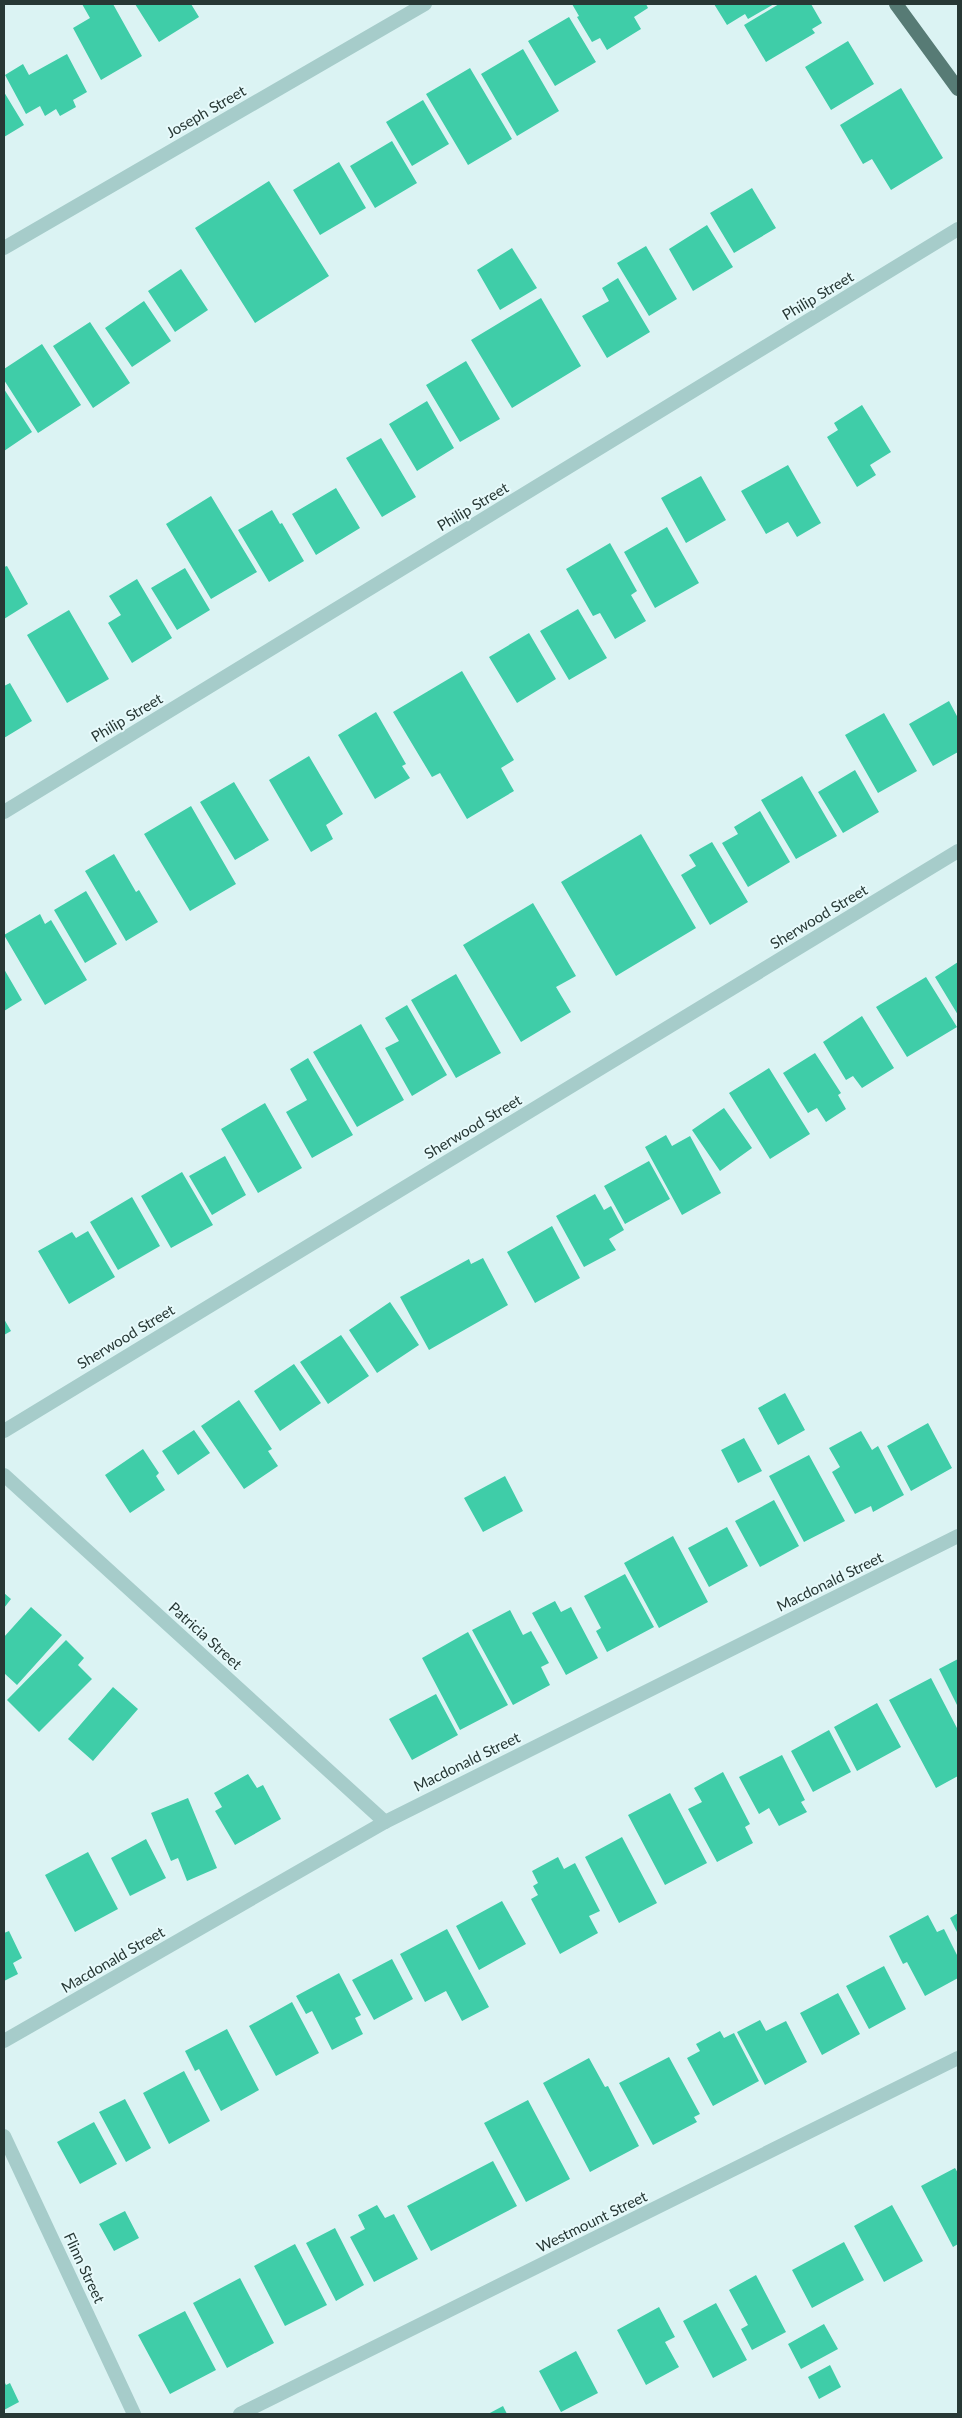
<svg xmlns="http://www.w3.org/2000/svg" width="962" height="2418" viewBox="0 0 962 2418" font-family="Lato,sans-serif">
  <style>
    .building { fill: #3fcda8 }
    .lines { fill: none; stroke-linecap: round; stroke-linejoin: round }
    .minor { stroke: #a6ccca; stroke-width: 14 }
    .tertiary { stroke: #a6ccca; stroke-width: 14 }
    .primary { stroke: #577b75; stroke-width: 14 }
    .labels { text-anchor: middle; stroke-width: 4; stroke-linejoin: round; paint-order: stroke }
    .street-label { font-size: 15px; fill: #273835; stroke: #e7fafb }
  </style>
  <rect width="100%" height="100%" fill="#dbf3f3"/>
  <path class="building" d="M 82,4 L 113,4 L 142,56 L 101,80 L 73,28 L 90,18 Z
    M 135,4 L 191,4 L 199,17 L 159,42 Z
    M 572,4 L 646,4 L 648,8 L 634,17 L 641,29 L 607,50 L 600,38 L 592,42 L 577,17 L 579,16 Z
    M 714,4 L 774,4 L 748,19 L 745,14 L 727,25 Z
    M 779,4 L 811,4 L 822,23 L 812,29 L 815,33 L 766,62 L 744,25 Z
    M 569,17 L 596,62 L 555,86 L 528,41 Z
    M 848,41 L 874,84 L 831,110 L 805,67 Z
    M 523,49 L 559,111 L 517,136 L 481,74 Z
    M 67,54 L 87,92 L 73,100 L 76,107 L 60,116 L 56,109 L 45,116 L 40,106 L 26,114 L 5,75 L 23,64 L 29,75 Z
    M 470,68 L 512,139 L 468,165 L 426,94 Z
    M 901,88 L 943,158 L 891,190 L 872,159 L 863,164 L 840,125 Z
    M 4,92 L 24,125 L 4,137 Z
    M 423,100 L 449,144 L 412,166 L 386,122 Z
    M 392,141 L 417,183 L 375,208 L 350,166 Z
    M 339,162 L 366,208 L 320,235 L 293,190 Z
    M 269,181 L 329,276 L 255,323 L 195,228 Z
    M 752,188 L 776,228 L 734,253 L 710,213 Z
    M 707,225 L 733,267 L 693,291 L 669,249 Z
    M 646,246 L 677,299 L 649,316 L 617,263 Z
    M 512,248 L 537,288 L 500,310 L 477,270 Z
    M 181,269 L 208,310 L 175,332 L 148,291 Z
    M 618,278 L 650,332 L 607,358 L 582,316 L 609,301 L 602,288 Z
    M 541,298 L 581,366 L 512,408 L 471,340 Z
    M 144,301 L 171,341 L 132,367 L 105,328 Z
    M 90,322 L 130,383 L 93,408 L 53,346 Z
    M 42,344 L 81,405 L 38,433 L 4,380 L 4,369 Z
    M 466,361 L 500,419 L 460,442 L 426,385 Z
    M 4,389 L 32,432 L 4,451 Z
    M 427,401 L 454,448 L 417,471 L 389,424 Z
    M 862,405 L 891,452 L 870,465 L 876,475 L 857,487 L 827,437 L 838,430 L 834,423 Z
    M 381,438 L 416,497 L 382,517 L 346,458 Z
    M 788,465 L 821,523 L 797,537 L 788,522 L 766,534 L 741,491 Z
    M 701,476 L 726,520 L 686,543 L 661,498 Z
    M 336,488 L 360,528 L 316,555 L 292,514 Z
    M 211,496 L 257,572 L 211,599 L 166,524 Z
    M 272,510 L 280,524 L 282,523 L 304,561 L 269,582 L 238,530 Z
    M 667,527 L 699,583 L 655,608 L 624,552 Z
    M 610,543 L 637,591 L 631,595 L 646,621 L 615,639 L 600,613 L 593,616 L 566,569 Z
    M 7,566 L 28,604 L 4,619 L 4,567 Z
    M 185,568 L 210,610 L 177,630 L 151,588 Z
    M 137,579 L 172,638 L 132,663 L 108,623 L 121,615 L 109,596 Z
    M 578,609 L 607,658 L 569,680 L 540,631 Z
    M 69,610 L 109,679 L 67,703 L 27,635 Z
    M 529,633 L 556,679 L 517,703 L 489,657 Z
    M 462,671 L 514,760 L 501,768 L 514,791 L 467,819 L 440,773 L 432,777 L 393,712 Z
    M 10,683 L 32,721 L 4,738 L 4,686 Z
    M 949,701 L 958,718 L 958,752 L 933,766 L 909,724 Z
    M 376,712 L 406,764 L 402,766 L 410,778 L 375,799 L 338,735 Z
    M 884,713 L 917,771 L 878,793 L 845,735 Z
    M 309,756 L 343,814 L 326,825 L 333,839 L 311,852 L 269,780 Z
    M 855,770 L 879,812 L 843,833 L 818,792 Z
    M 802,776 L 837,836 L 796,859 L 761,800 Z
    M 234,782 L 269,840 L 235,860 L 200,802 Z
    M 191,806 L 236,884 L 190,911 L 144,834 Z
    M 760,811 L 790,862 L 748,887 L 722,843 L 738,834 L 734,827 Z
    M 641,834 L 696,928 L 616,976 L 561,882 Z
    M 712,842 L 748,902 L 710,925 L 681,875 L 696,866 L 689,855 Z
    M 114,854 L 136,892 L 139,890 L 158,922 L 126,941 L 85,871 Z
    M 86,891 L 117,944 L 85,963 L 54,910 Z
    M 533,903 L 576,976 L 556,987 L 571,1012 L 521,1042 L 463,945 Z
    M 40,914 L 45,924 L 51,920 L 87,980 L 45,1005 L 4,935 Z
    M 958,962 L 958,1015 L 935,977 Z
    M 4,969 L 22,1000 L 4,1011 Z
    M 456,974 L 501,1053 L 456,1078 L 411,1000 Z
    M 926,977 L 957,1027 L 907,1057 L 876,1007 Z
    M 407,1005 L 447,1075 L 412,1096 L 385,1048 L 399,1041 L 385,1018 Z
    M 862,1016 L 894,1068 L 862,1088 L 853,1076 L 846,1080 L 823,1042 Z
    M 361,1024 L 404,1100 L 357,1127 L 313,1052 Z
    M 815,1053 L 841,1093 L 838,1095 L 846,1109 L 826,1122 L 817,1108 L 808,1113 L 783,1073 Z
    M 308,1058 L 353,1135 L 312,1158 L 286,1112 L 307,1100 L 290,1069 Z
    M 769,1068 L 810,1134 L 770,1159 L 729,1093 Z
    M 265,1103 L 302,1168 L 258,1193 L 221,1129 Z
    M 724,1108 L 752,1148 L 720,1171 L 692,1130 Z
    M 666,1135 L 672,1146 L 690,1136 L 721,1193 L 682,1215 L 645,1147 Z
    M 225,1156 L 246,1195 L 212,1215 L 189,1176 Z
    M 649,1161 L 670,1199 L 625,1224 L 604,1186 Z
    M 182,1172 L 213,1225 L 171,1248 L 141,1196 Z
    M 595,1194 L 604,1210 L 611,1206 L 624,1230 L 609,1239 L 616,1250 L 584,1267 L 556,1216 Z
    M 132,1197 L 160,1246 L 118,1270 L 90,1222 Z
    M 552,1226 L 580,1278 L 535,1303 L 507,1252 Z
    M 88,1231 L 115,1277 L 69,1304 L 38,1251 L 72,1232 L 76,1238 Z
    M 483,1258 L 508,1305 L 429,1350 L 400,1297 L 469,1259 L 471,1264 Z
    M 390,1302 L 419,1345 L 377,1373 L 349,1330 Z
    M 4,1319 L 11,1331 L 4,1335 Z
    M 341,1335 L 369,1376 L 328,1404 L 300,1362 Z
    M 294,1364 L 321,1403 L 280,1431 L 254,1391 Z
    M 785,1393 L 805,1430 L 778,1445 L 758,1408 Z
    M 239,1400 L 272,1449 L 268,1451 L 278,1466 L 244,1489 L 201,1426 Z
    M 928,1423 L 952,1468 L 911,1491 L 887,1446 Z
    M 194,1430 L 210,1453 L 178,1475 L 162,1451 Z
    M 861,1431 L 872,1450 L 878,1446 L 904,1495 L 873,1512 L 871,1506 L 855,1514 L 832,1472 L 840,1467 L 829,1448 Z
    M 744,1438 L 762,1471 L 738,1483 L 721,1450 Z
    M 143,1449 L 159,1473 L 156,1476 L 165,1490 L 130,1513 L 105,1475 Z
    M 809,1455 L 845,1521 L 804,1542 L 769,1476 Z
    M 505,1476 L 523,1511 L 483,1532 L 464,1498 Z
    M 774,1500 L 799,1546 L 760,1567 L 735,1521 Z
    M 727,1527 L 748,1566 L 709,1587 L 688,1548 Z
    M 673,1536 L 708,1602 L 659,1628 L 624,1563 Z
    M 625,1574 L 654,1627 L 607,1652 L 596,1631 L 601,1628 L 584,1596 Z
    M 4,1593 L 11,1599 L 4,1608 Z
    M 555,1601 L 561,1612 L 571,1607 L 598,1658 L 566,1675 L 532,1613 Z
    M 31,1607 L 62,1635 L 17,1685 L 4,1673 L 4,1637 Z
    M 510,1610 L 523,1635 L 531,1631 L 549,1663 L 541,1667 L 550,1685 L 513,1705 L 472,1630 Z
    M 468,1632 L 508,1705 L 460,1730 L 422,1658 Z
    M 66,1640 L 84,1658 L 78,1665 L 92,1679 L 39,1732 L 7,1700 Z
    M 958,1659 L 958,1707 L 939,1669 Z
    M 931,1678 L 958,1730 L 958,1776 L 936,1788 L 889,1700 Z
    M 113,1687 L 138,1709 L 93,1761 L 68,1739 Z
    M 436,1694 L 458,1735 L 412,1760 L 389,1719 Z
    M 877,1703 L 901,1747 L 857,1771 L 834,1727 Z
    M 829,1730 L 851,1772 L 813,1792 L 791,1751 Z
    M 782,1755 L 805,1800 L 801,1802 L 807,1812 L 779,1826 L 769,1808 L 759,1814 L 739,1777 Z
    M 723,1772 L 750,1824 L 745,1827 L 753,1843 L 717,1862 L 688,1809 L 702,1802 L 694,1788 Z
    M 248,1774 L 257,1788 L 263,1785 L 281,1819 L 235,1845 L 215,1811 L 222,1807 L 214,1793 Z
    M 670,1793 L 707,1863 L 665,1885 L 628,1815 Z
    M 188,1798 L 217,1868 L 187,1881 L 178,1858 L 171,1861 L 151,1813 Z
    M 622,1837 L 657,1903 L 619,1923 L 585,1857 Z
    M 146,1839 L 166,1878 L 130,1896 L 111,1858 Z
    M 88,1852 L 118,1909 L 75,1932 L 45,1875 Z
    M 558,1857 L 564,1869 L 575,1863 L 600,1911 L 589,1916 L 598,1933 L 560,1954 L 531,1899 L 538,1895 L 533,1886 L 538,1883 L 532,1871 Z
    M 502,1901 L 526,1944 L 479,1970 L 456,1926 Z
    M 958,1913 L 958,1934 L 950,1918 Z
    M 928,1915 L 937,1932 L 944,1929 L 958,1957 L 958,1978 L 925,1996 L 907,1962 L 903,1964 L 889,1936 Z
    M 447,1929 L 489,2007 L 462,2021 L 446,1991 L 425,2002 L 400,1954 Z
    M 9,1931 L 22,1958 L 13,1963 L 18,1974 L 4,1981 L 4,1933 Z
    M 392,1959 L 413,1999 L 374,2020 L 352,1980 Z
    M 884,1966 L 906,2009 L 869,2029 L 846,1986 Z
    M 339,1973 L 361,2015 L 355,2018 L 363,2034 L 332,2050 L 312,2011 L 306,2014 L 296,1996 Z
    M 838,1993 L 860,2034 L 822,2055 L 800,2013 Z
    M 292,2002 L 319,2053 L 276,2076 L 249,2026 Z
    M 760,2020 L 766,2031 L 786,2021 L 807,2062 L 765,2085 L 737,2032 Z
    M 227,2029 L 259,2090 L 221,2111 L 199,2069 L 195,2071 L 185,2051 Z
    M 720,2031 L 724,2038 L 734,2033 L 759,2081 L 713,2106 L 687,2058 L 700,2051 L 696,2044 Z
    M 669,2057 L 700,2114 L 694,2117 L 697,2122 L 653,2145 L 619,2083 Z
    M 589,2058 L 605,2087 L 608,2086 L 639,2146 L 590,2172 L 543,2083 Z
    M 184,2071 L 210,2121 L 169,2144 L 143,2093 Z
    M 125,2099 L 151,2148 L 126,2162 L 99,2112 Z
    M 528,2100 L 570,2179 L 526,2202 L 484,2123 Z
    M 94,2122 L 117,2164 L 80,2184 L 57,2142 Z
    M 493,2161 L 517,2206 L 431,2251 L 407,2206 Z
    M 955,2168 L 958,2173 L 958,2244 L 953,2247 L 921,2186 Z
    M 377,2205 L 385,2218 L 394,2214 L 418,2259 L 374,2282 L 350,2237 L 365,2229 L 358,2215 Z
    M 892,2205 L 923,2261 L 884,2282 L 854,2226 Z
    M 125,2211 L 139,2238 L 114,2251 L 99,2224 Z
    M 335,2228 L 364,2285 L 336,2301 L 306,2243 Z
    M 844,2242 L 864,2280 L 812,2308 L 792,2270 Z
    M 295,2244 L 327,2305 L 285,2326 L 254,2266 Z
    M 756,2275 L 786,2332 L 752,2350 L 741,2329 L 748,2325 L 729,2290 Z
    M 240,2278 L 274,2343 L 227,2368 L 193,2303 Z
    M 716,2303 L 747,2360 L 713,2378 L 683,2321 Z
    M 659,2307 L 675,2337 L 665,2342 L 679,2367 L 646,2385 L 617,2330 Z
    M 185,2311 L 216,2370 L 170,2394 L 138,2335 Z
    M 824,2324 L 838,2349 L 801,2369 L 788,2344 Z
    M 576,2351 L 598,2393 L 561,2412 L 539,2371 Z
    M 830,2365 L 841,2387 L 819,2399 L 808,2377 Z
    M 4,2381 L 6,2385 L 10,2383 L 19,2402 L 4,2410 Z
    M 503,2406 L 507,2414 L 488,2414 Z"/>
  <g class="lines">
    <path class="minor" d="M 4,248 L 425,4
      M 4,812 L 958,229
      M 4,1431 L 958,851
      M 4,1475 L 385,1822
      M 4,2136 L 134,2414
      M 240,2414 L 958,2058"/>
    <path class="tertiary" d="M 4,2041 L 385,1822 L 958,1536"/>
    <path class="primary" d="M 896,4 L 958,89"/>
  </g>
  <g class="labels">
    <g class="street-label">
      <text transform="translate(206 112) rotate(-30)" y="5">Joseph Street</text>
      <text transform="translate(818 296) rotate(-31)" y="5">Philip Street</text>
      <text transform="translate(473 507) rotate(-31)" y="5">Philip Street</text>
      <text transform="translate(127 718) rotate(-31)" y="5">Philip Street</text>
      <text transform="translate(819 917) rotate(-31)" y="5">Sherwood Street</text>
      <text transform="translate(473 1127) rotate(-31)" y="5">Sherwood Street</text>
      <text transform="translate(126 1337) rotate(-31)" y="5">Sherwood Street</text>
      <text transform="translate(830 1582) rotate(-26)" y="5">Macdonald Street</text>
      <text transform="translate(205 1636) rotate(42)" y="5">Patricia Street</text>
      <text transform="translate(467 1762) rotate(-26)" y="5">Macdonald Street</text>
      <text transform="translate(113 1960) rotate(-30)" y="5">Macdonald Street</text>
      <text transform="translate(592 2222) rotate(-26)" y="5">Westmount Street</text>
      <text transform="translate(84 2268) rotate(65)" y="5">Flinn Street</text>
    </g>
  </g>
  <rect width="962" height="2418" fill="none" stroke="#273835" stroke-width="10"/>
</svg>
